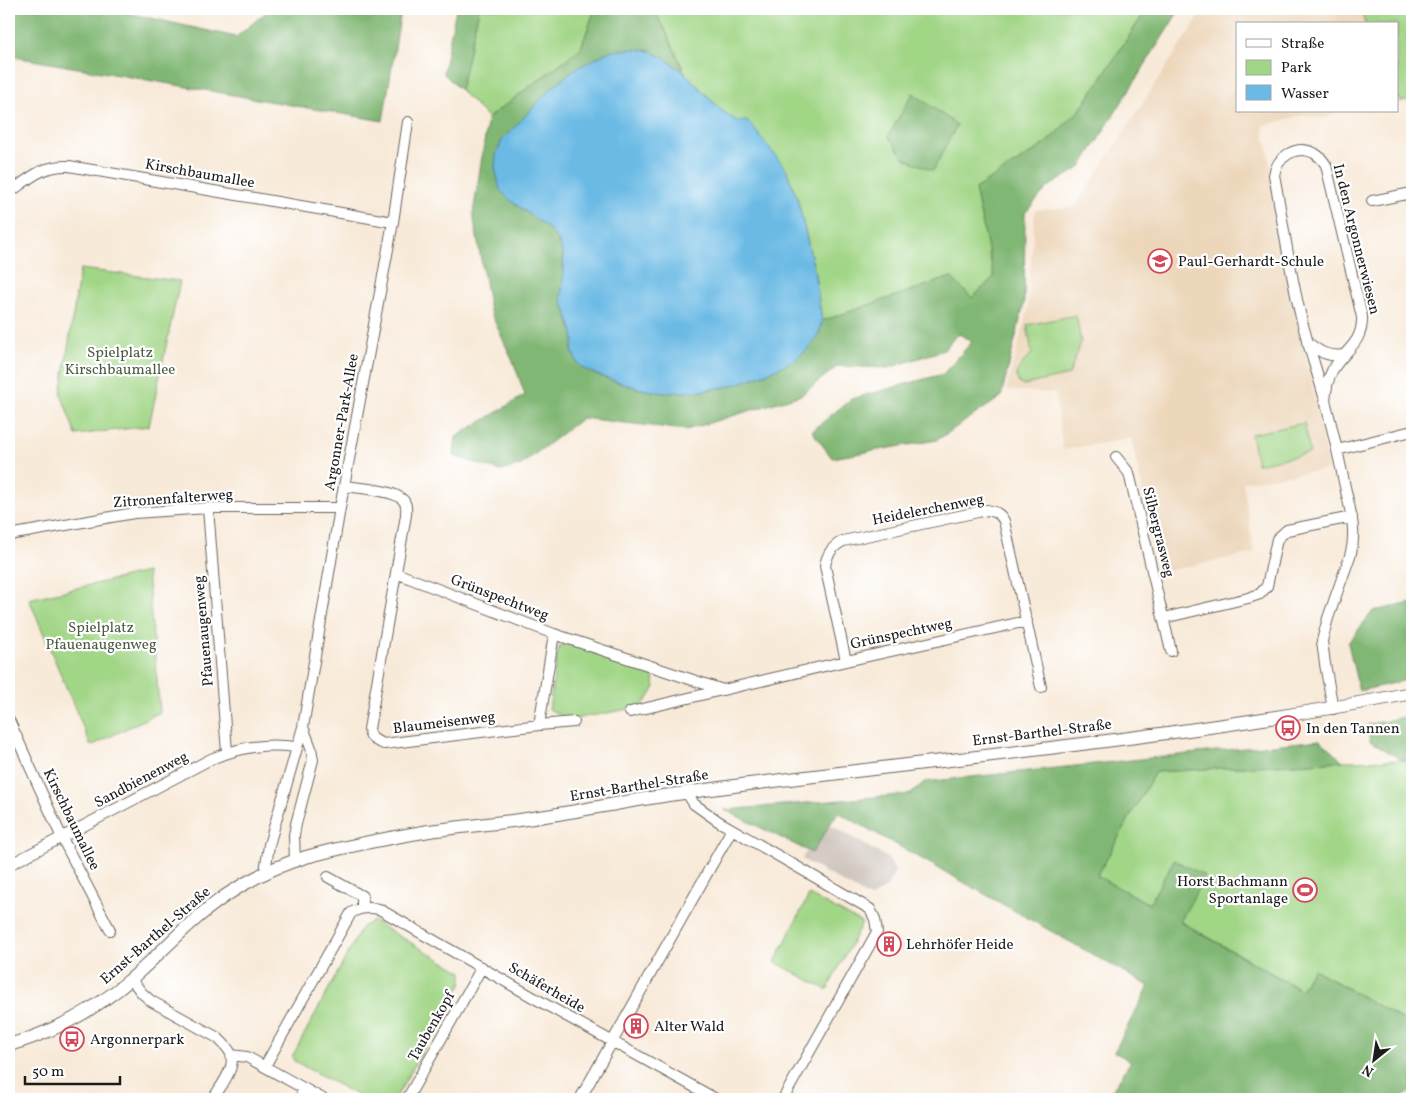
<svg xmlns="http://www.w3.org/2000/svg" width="1421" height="1108" viewBox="0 0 1421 1108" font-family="Vollkorn,serif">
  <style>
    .built { fill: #edd7bb }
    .industrial { fill: #ccc2b9 }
    .green { fill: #a2d687; stroke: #5f7952 }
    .forest { fill: #81b774; stroke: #4e6a48 }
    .water { fill: #6bbae5; stroke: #446b80 }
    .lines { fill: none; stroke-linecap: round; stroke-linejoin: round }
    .minor-casing { stroke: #69645e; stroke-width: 12 }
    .tertiary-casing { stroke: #69645e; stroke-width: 14 }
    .minor { stroke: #fff; stroke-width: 10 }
    .tertiary { stroke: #fff; stroke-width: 12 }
    .labels { text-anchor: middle; stroke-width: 4.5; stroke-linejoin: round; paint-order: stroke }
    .street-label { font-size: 15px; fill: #1c1c1c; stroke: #fff }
    .poi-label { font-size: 15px; fill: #1c1c1c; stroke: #fff; text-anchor: start }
    .park-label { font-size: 15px; fill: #4b5d41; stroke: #fff }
  </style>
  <rect width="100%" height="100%" fill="#fff"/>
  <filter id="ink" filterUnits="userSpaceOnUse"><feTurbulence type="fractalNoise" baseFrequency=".02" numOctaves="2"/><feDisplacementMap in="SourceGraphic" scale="10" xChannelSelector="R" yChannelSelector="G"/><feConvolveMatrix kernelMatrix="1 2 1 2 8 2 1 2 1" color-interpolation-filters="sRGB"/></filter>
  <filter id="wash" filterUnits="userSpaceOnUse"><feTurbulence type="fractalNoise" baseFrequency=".0096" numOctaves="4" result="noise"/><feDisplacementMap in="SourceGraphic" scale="20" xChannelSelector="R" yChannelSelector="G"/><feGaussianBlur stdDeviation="1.12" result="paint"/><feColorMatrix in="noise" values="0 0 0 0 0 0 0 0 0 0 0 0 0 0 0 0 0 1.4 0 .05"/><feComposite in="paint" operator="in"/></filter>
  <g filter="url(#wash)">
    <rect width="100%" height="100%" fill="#f8ead9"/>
    <path class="built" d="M 1204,9 L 1361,9 L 1365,24 L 1237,24 L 1237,111 L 1338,111 L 1333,116 L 1321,119 L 1304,115 L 1295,117 L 1263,126 L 1328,469 L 1243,482 L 1254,553 L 1161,572 L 1131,438 L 1063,450 L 1055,393 L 1006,390 L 1027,313 L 1035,210 L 1075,207 Z"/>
    <path class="industrial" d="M 824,821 L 888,858 L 895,871 L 886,888 L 870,898 L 802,859 Z"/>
    <path class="green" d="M 479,9 L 595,9 L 581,48 L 488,118 L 460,90 Z
      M 653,9 L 1147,9 L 1080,110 L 1044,145 L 975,189 L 994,277 L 972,299 L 951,277 L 822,321 L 814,269 L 797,197 L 737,121 L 722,111 L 685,73 L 665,29 Z
      M 1361,9 L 1412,9 L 1412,99 L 1401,102 L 1400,98 L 1397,99 L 1397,24 L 1365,24 Z
      M 80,269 L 180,281 L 149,426 L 76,435 L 61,394 Z
      M 1076,315 L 1081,342 L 1069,375 L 1024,385 L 1019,384 C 1012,370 1024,363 1032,353 L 1027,325 Z
      M 1304,423 L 1310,453 L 1257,464 L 1251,434 Z
      M 147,572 L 160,712 L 91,746 L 29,599 Z
      M 566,644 L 649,671 L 653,675 L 655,687 L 648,699 L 640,707 L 568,720 L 549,709 L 558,650 L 560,646 Z
      M 1412,760 L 1412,1025 L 1314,969 L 1301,990 L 1180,921 L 1174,860 L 1149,904 L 1097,876 L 1155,772 L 1343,761 Z
      M 809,895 L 862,923 L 827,990 L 775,962 Z
      M 373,921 L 462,972 L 462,983 L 395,1099 L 364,1099 L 294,1061 L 292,1057 L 362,927 Z"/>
    <path class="forest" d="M 9,9 L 110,9 L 236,37 L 270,9 L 349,9 L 400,17 L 383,121 L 9,56 Z
      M 456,9 L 479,9 L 460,90 L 443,73 Z
      M 595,9 L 653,9 L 665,29 L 685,73 L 667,60 L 573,70 L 551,89 L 502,140 L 531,215 L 547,227 L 558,240 L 563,254 L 564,307 L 572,329 L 574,340 L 572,350 L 584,369 L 597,375 L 620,383 L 640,389 L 665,393 L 702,391 L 731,386 L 767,373 L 819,334 L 822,321 L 951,277 L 972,298 L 994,277 L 975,189 L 1044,145 L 1080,110 L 1147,9 L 1180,9 L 1081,167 L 1048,187 L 1025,213 L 1024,303 L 1001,397 L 937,440 L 832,458 L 812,431 L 851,399 L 943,374 L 972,342 L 958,333 L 944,350 L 888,368 L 838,366 L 801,395 L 686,430 L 582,418 L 521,465 L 500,471 L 454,456 L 456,437 L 525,395 L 515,366 L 490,311 L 473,214 L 488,118 L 581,48 Z
      M 913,93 L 957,125 L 933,171 L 904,158 L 888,136 Z
      M 1412,603 L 1412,679 L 1359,691 L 1348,643 L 1373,611 Z
      M 1412,715 L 1412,760 L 1402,760 L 1370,741 L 1367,725 Z
      M 1320,740 L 1343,761 L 1155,772 L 1097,876 L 1149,904 L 1174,860 L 1205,876 L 1180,922 L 1301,990 L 1313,969 L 1412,1025 L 1412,1091 L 1399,1099 L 1107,1099 L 1131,1061 L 1114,1052 L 1149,986 L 838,812 L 812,853 L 725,810 L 911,794 L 924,782 Z"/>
    <path class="water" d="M 633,49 L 651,51 L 667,60 L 685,73 L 722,111 L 737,121 L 748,121 L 786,169 L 797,197 L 814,269 L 822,321 L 819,334 L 808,349 L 795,360 L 767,373 L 731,386 L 702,391 L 665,393 L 640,389 L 597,375 L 584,369 L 578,364 L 574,356 L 572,350 L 574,340 L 572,329 L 561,298 L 564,269 L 563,254 L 558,240 L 547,227 L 511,201 L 500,190 L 495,168 L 496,155 L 502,140 L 551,89 L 573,70 L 610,51 Z"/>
  </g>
  <g filter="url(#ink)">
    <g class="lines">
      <g class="minor-casing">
        <path id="minor" d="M 9,193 C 30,178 42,165 69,166 L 393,222
          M 1372,201 L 1412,193
          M 1307,342 C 1320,352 1327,357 1344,355
          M 1325,401 C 1326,390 1327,380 1332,371 C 1344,350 1363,344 1362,317 L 1326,165 C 1323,160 1319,156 1314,153 C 1296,144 1277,157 1274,175 C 1283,221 1289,267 1300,313 C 1307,343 1317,371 1325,400 C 1332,427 1338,454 1344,482 C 1349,507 1358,530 1350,556 L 1328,618 L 1322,641 L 1325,664 L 1333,709
          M 1337,450 L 1412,431
          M 1116,457 L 1129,473 L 1171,651
          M 344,486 C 358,488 400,490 405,503 C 407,506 406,511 406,515 L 369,729 C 370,739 376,741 384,744 L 539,725 L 574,722
          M 208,508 L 227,752
          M 9,535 L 134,513 L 208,508 L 340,508
          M 396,573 L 554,634 L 723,690 L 846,661 L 1027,621
          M 1164,618 L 1248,598 L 1260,594 L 1267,586 L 1277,539 L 1287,530 L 1352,517
          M 846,661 L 825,566 C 827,554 832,547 843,541 L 987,510 C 996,512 1000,513 1004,521 L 1041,687
          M 630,712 L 722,690
          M 9,720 L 62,838 L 110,930
          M 539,725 L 554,634
          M 687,793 L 694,804 L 718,821 L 870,909 L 875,919 L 877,932 L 783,1099
          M 295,861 L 294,835 L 296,824 L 313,760 L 311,748 L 303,727
          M 9,865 L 211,759 C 241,747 264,743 296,747
          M 265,872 L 269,845 L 303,727 L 340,508 L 393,222 L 408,122
          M 328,877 L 362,896 L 362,908
          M 131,979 L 142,993 L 151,1001 L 218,1038 C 222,1043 228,1047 231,1054 C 236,1068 220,1087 213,1099
          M 231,1055 L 247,1057 L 323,1099
          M 265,1066 L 351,913 C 360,907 369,907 379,909 L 550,1007 L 716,1099
          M 299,1099 L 305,1089
          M 407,1099 L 482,967
          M 580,1099 L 732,829"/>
      </g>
      <g class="tertiary-casing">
        <path id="tertiary" d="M 9,1045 C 54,1032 96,1009 131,979 C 152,961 171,941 191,923 C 224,893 263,870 306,857 C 346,846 388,838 429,831 C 466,826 503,823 539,817 C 581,811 622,802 663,796 C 698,791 732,786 766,782 C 982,755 1199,735 1412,693"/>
      </g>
      <use href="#minor" class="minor"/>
      <use href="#tertiary" class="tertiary"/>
    </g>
  </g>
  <defs>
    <g id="school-ring" transform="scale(1.25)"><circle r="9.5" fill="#fff" stroke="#d1495b" stroke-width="1.5"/><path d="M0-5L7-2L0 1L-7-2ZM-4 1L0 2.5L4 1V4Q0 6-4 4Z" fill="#d1495b"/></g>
    <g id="bus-ring" transform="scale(1.25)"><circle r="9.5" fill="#fff" stroke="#d1495b" stroke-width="1.5"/><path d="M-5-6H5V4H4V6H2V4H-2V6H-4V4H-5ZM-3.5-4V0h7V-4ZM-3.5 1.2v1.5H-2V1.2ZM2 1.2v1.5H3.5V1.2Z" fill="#d1495b"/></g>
    <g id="stadium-ring" transform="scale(1.25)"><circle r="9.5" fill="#fff" stroke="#d1495b" stroke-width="1.5"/><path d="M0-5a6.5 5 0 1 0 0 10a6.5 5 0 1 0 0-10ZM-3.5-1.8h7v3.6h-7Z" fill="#d1495b"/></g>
    <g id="building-ring" transform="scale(1.25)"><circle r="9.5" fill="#fff" stroke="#d1495b" stroke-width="1.5"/><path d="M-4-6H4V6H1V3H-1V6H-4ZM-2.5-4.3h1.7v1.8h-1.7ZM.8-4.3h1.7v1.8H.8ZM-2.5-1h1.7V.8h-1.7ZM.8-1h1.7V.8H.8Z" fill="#d1495b"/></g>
  </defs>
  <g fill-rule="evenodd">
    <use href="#school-ring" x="1160" y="261"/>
    <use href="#bus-ring" x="1288" y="728"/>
    <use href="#stadium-ring" x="1305" y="890"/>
    <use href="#building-ring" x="889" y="944"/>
    <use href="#building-ring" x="636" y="1026"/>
    <use href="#bus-ring" x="72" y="1039"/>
  </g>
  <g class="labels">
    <g class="street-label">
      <text transform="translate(200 173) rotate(10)" y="5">Kirschbaumallee</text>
      <text transform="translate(1357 239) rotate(76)" y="5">In den Argonnerwiesen</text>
      <text transform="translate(341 422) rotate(-80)" y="5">Argonner-Park-Allee</text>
      <text transform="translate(173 498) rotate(-4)" y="5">Zitronenfalterweg</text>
      <text transform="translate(928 509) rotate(-11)" y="5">Heidelerchenweg</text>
      <text transform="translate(1159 532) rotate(76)" y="5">Silbergrasweg</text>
      <text transform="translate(500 597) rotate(21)" y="5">Grünspechtweg</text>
      <text transform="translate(203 631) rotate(-95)" y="5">Pfauenaugenweg</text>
      <text transform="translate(901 633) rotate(-12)" y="5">Grünspechtweg</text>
      <text transform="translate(444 722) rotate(-7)" y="5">Blaumeisenweg</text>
      <text transform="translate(1042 732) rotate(-7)" y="5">Ernst-Barthel-Straße</text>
      <text transform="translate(141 779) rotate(-28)" y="5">Sandbienenweg</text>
      <text transform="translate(639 785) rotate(-9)" y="5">Ernst-Barthel-Straße</text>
      <text transform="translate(72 819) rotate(64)" y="5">Kirschbaumallee</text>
      <text transform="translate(155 935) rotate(-41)" y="5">Ernst-Barthel-Straße</text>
      <text transform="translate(547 987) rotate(30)" y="5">Schäferheide</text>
      <text transform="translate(431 1026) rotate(-60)" y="5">Taubenkopf</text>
    </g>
    <g class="poi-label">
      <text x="1178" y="266">Paul-Gerhardt-Schule</text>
      <text x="1306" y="733">In den Tannen</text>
      <text x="1288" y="886" text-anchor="end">Horst Bachmann<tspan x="1288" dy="17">Sportanlage</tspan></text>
      <text x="906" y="949">Lehrhöfer Heide</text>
      <text x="654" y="1031">Alter Wald</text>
      <text x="90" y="1044">Argonnerpark</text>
    </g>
    <g class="park-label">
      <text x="120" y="357">Spielplatz<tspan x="120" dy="17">Kirschbaumallee</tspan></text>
      <text x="101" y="632">Spielplatz<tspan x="101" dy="17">Pfauenaugenweg</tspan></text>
    </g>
  </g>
  <rect width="1421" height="1108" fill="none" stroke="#fff" stroke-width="30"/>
  <rect x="1236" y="22" width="162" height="90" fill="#ffffff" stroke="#a4a4a4"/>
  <rect x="1246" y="39" width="25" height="8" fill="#ffffff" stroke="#a4a4a4"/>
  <text x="1281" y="48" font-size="15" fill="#1c1c1c">Straße</text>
  <rect x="1246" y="60" width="25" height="15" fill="#a2d687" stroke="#a4a4a4"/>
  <text x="1281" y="72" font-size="15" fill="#1c1c1c">Park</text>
  <rect x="1246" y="85" width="25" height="15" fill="#6bbae5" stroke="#a4a4a4"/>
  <text x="1281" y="98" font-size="15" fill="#1c1c1c">Wasser</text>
  <g transform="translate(1374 1060) rotate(210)" stroke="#ffffff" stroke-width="4" paint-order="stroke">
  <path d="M0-4L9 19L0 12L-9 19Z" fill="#1c1c1c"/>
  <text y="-8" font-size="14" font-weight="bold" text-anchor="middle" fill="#1c1c1c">N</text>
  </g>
  <path d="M25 1076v8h95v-8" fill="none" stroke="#1c1c1c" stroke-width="2.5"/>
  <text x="32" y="1076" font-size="15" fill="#1c1c1c" stroke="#ffffff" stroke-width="4" paint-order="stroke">50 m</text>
</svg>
